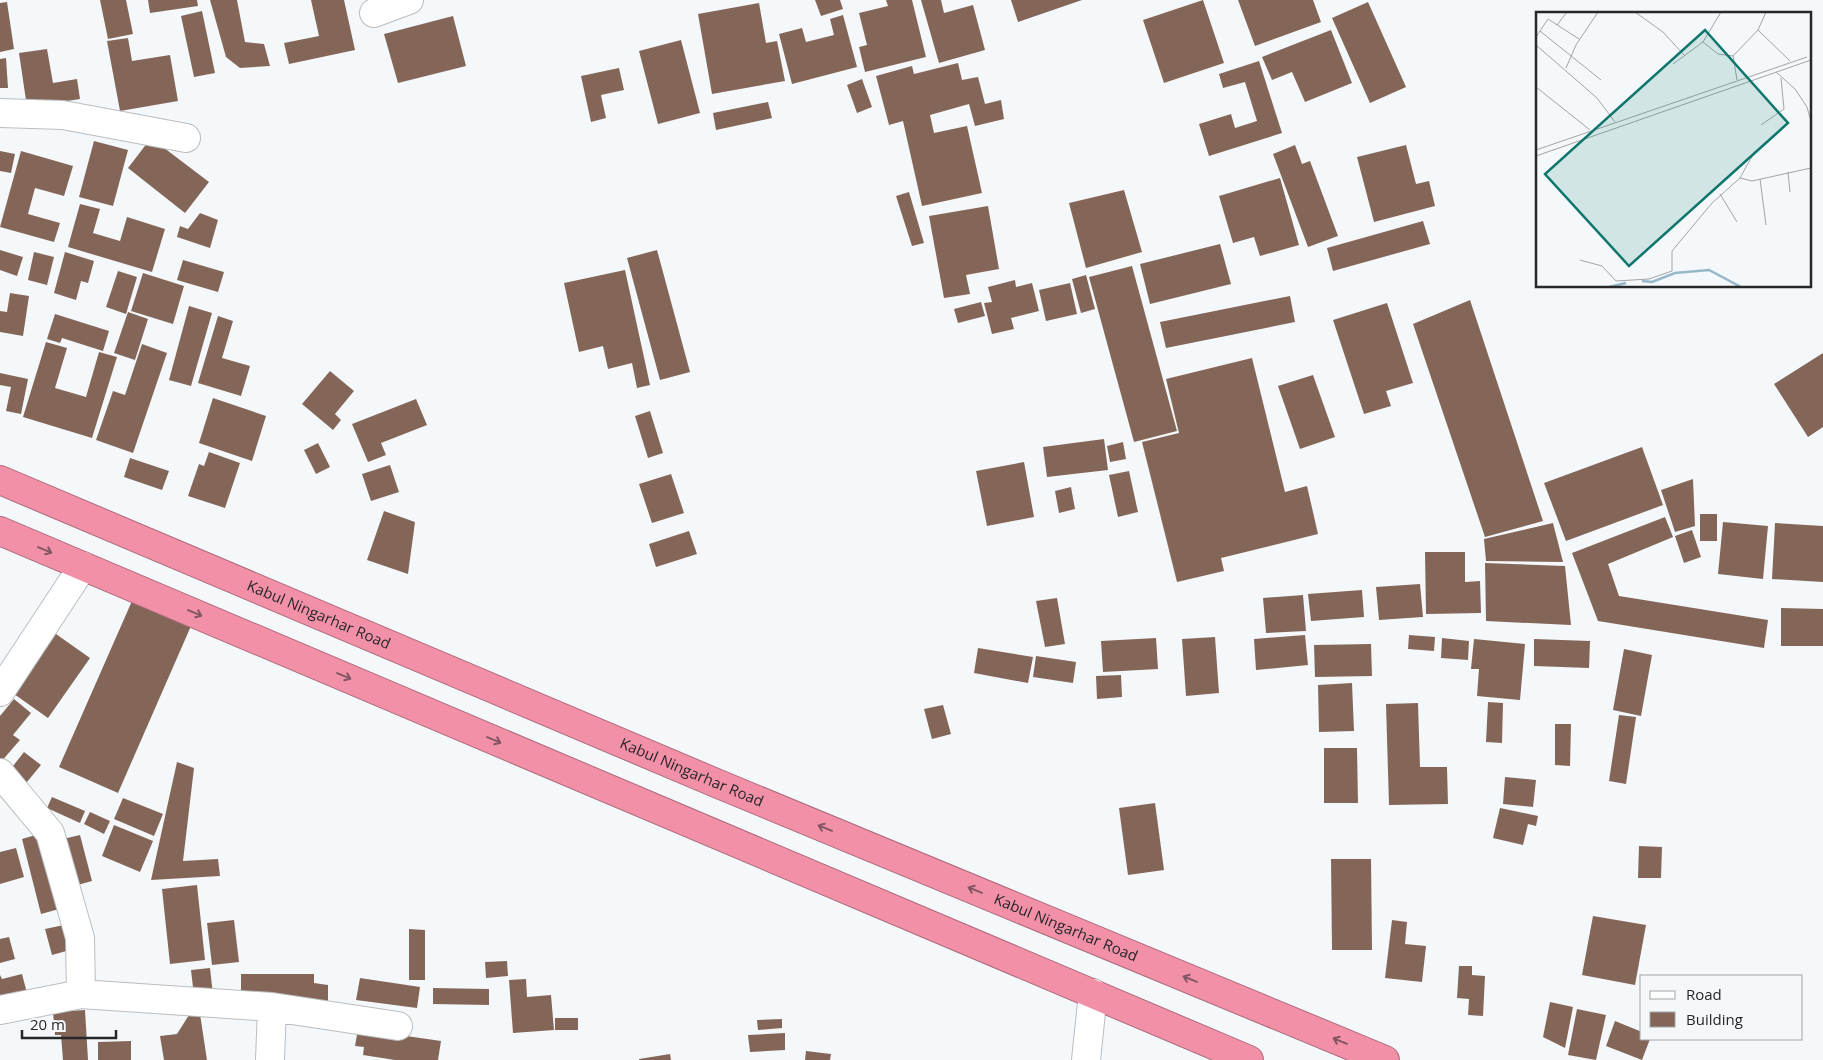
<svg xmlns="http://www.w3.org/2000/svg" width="1823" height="1060" viewBox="0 0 1823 1060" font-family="'Open Sans',sans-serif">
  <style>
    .building { fill: #846658 }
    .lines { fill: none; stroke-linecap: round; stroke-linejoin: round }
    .street-casing { stroke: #babdc0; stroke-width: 30 }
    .highway-casing { stroke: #ab6b7b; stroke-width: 30 }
    .street { stroke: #fff; stroke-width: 28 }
    .highway { stroke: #f290a8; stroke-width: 28 }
    .oneway { stroke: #825662 }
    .labels { text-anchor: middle; stroke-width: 5; stroke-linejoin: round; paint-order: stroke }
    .street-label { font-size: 15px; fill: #262728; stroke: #f5f8fb }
    .inset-river { fill: none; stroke: #96b7ca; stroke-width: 2.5 }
    .inset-road { fill: none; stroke: #a2a4a7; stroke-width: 1 }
    .view { fill: #0f766e; fill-opacity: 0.15; stroke: #0f766e; stroke-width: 2.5 }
    .inset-edge { fill: none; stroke: #262728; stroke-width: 2.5 }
  </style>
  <rect width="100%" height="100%" fill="#f5f8fb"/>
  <path class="building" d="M 100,0 L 126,0 L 133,34 L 108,39 Z
    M 148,0 L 197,0 L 198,6 L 150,13 Z
    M 210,0 L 237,0 L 245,42 L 264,44 L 270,66 L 240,68 L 226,57 Z
    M 311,0 L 344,0 L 355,50 L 289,64 L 284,43 L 319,36 Z
    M 815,0 L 840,0 L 843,9 L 821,16 Z
    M 886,0 L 912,0 L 926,57 L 865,72 L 859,47 L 867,45 L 859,13 L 888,6 Z
    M 921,0 L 941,0 L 944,13 L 973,5 L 985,50 L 939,63 Z
    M 1011,0 L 1082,0 L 1018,22 Z
    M 1203,0 L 1224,63 L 1164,83 L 1143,20 Z
    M 1238,0 L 1313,0 L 1321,22 L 1255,46 Z
    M 7,2 L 14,49 L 0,52 L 0,3 Z
    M 1368,2 L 1406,87 L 1370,103 L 1332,18 Z
    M 759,3 L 766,43 L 777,41 L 785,81 L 712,94 L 698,14 Z
    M 202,11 L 215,73 L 194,77 L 181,16 Z
    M 843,15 L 857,67 L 792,84 L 779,34 L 802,28 L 806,42 L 834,35 L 830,19 Z
    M 453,16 L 466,66 L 398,83 L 384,34 Z
    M 1331,30 L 1352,83 L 1305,102 L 1292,72 L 1272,80 L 1262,57 Z
    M 128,38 L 132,61 L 170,55 L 178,101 L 120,111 L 107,41 Z
    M 681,40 L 700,113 L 658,124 L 639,51 Z
    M 47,49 L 53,83 L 77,79 L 80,99 L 27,107 L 19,53 Z
    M 6,58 L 8,88 L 0,88 L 0,59 Z
    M 1259,61 L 1282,133 L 1209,156 L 1199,124 L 1231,114 L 1235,128 L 1257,121 L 1245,82 L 1223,88 L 1219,74 Z
    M 958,63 L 962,80 L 978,77 L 985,104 L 1001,100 L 1004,119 L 975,126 L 969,104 L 930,115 L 934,133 L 967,126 L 982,193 L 922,206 L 903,121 L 889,125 L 876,76 L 912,66 L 914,74 Z
    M 619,68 L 624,90 L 601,95 L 606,118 L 591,122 L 581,76 Z
    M 862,79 L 872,107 L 857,113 L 847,85 Z
    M 768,102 L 772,118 L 716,130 L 713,113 Z
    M 151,138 L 209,182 L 185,213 L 128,168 Z
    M 94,141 L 128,150 L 113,206 L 79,197 Z
    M 1295,145 L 1302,164 L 1310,161 L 1338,236 L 1308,247 L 1273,154 Z
    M 1406,145 L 1416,184 L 1429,181 L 1435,206 L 1374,222 L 1357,157 Z
    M 0,151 L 15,154 L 11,173 L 0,171 Z
    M 21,151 L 73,166 L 64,196 L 35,188 L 28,214 L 60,223 L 54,242 L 0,227 Z
    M 1280,178 L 1299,245 L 1260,256 L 1254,237 L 1233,243 L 1219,196 Z
    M 1124,190 L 1142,252 L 1086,268 L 1069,203 Z
    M 909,192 L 924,243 L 912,246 L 896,196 Z
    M 80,204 L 100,209 L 93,233 L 120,241 L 127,217 L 165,229 L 152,272 L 68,247 Z
    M 988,206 L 999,269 L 966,275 L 970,294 L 944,298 L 929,216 Z
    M 200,213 L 218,220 L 210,248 L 177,237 L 180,226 L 188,229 Z
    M 1423,221 L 1430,244 L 1333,271 L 1327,248 Z
    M 1220,244 L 1231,284 L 1150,304 L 1140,264 Z
    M 0,250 L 23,257 L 17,276 L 0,270 Z
    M 657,250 L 690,372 L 660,380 L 627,258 Z
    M 34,252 L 54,257 L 47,285 L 28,280 Z
    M 65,252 L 94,261 L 88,283 L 81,281 L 76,300 L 54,293 Z
    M 183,260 L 224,272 L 218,292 L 177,280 Z
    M 1132,266 L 1177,431 L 1134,442 L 1089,277 Z
    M 625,270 L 650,385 L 637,388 L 632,363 L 608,369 L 603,346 L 579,352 L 564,283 Z
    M 118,271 L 137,277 L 126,314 L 106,307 Z
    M 143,273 L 184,286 L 173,324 L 131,311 Z
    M 1086,275 L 1095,309 L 1081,313 L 1072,279 Z
    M 1015,280 L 1016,287 L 1032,283 L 1039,311 L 1011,318 L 1014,329 L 992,334 L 984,303 L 992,302 L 988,287 Z
    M 1070,283 L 1077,314 L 1046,321 L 1039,290 Z
    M 10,293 L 29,296 L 23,336 L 0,332 L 0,311 L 7,312 Z
    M 1290,296 L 1295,322 L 1166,348 L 1160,322 Z
    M 1470,300 L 1543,521 L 1485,537 L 1413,324 Z
    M 981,302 L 985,316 L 958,323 L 954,309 Z
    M 1387,303 L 1413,383 L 1386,391 L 1391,406 L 1364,414 L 1333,320 Z
    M 189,306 L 212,313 L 191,386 L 169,380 Z
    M 128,312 L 148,319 L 135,360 L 114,353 Z
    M 55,314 L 109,331 L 103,351 L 62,338 L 60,343 L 47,339 Z
    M 218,316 L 233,321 L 222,358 L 250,366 L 241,396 L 198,383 Z
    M 46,342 L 67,348 L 55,388 L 86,397 L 99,352 L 117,357 L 92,438 L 23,417 Z
    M 142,344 L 167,353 L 133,453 L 96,440 L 113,391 L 125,395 Z
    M 1823,353 L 1823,427 L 1808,437 L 1774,384 Z
    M 1252,358 L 1285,492 L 1307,486 L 1318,534 L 1221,558 L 1224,571 L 1177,582 L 1142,442 L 1179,433 L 1166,379 Z
    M 330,371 L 354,391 L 335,414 L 341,420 L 333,430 L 302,404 Z
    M 0,373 L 28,379 L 21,414 L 6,411 L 11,387 L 0,385 Z
    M 1313,375 L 1335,437 L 1300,449 L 1278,386 Z
    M 213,398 L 266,416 L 252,461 L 199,443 Z
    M 416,399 L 427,425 L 381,443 L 386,455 L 368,462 L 352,424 Z
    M 650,411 L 663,453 L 648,458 L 635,416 Z
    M 1104,439 L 1108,470 L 1047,477 L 1043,447 Z
    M 1123,442 L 1126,459 L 1110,462 L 1107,446 Z
    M 318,443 L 330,467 L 316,474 L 304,450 Z
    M 1642,447 L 1663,505 L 1566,541 L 1544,483 Z
    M 209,452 L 240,463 L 225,508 L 188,496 L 199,464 L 204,466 Z
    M 130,458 L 169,471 L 162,490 L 124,477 Z
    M 1024,462 L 1034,517 L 987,526 L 976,471 Z
    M 390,465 L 399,492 L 371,501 L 362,474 Z
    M 1129,471 L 1138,512 L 1118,517 L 1109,475 Z
    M 671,474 L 684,513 L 652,523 L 639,484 Z
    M 1693,479 L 1695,526 L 1675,532 L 1661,490 Z
    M 1071,487 L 1075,509 L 1059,513 L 1055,491 Z
    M 384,511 L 415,522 L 408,574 L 367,560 Z
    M 1700,514 L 1717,514 L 1717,541 L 1700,541 Z
    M 1665,517 L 1673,537 L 1608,564 L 1619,596 L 1768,620 L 1764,648 L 1598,621 L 1572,553 Z
    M 1723,522 L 1768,526 L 1763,579 L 1718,574 Z
    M 1553,523 L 1563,562 L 1486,561 L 1484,539 Z
    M 1775,523 L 1823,526 L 1823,582 L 1772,579 Z
    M 1692,530 L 1701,557 L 1684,563 L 1675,536 Z
    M 689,531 L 697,554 L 656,567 L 649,544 Z
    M 1425,552 L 1465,552 L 1465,582 L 1480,581 L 1481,613 L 1426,614 Z
    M 1485,563 L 1565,566 L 1571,625 L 1486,621 Z
    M 1420,584 L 1423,617 L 1379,620 L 1376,587 Z
    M 1362,590 L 1364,617 L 1311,621 L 1308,594 Z
    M 1303,595 L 1306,631 L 1266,633 L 1263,598 Z
    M 1057,598 L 1065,644 L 1045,647 L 1036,601 Z
    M 132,601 L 191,626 L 118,793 L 59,767 Z
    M 1781,608 L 1823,609 L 1823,646 L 1781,646 Z
    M 56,634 L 90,658 L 48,718 L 14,694 Z
    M 1305,635 L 1308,665 L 1256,670 L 1254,639 Z
    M 1409,635 L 1435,637 L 1434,651 L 1408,649 Z
    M 1215,637 L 1219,693 L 1186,696 L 1182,639 Z
    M 1156,638 L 1158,669 L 1103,672 L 1101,641 Z
    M 1442,638 L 1469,641 L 1468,660 L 1441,658 Z
    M 1474,639 L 1525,644 L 1520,700 L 1477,696 L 1479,669 L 1471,669 Z
    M 1534,639 L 1590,641 L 1589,668 L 1534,666 Z
    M 1371,644 L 1372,676 L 1315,677 L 1314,645 Z
    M 978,648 L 1033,657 L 1028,683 L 974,673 Z
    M 1624,649 L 1652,655 L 1641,716 L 1613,710 Z
    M 1036,656 L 1076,662 L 1073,683 L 1033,677 Z
    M 1121,675 L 1122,697 L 1097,699 L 1096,676 Z
    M 1352,683 L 1354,731 L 1319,732 L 1318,685 Z
    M 14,699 L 31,713 L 13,735 L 20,740 L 0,763 L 0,716 Z
    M 1488,702 L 1503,703 L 1502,743 L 1486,742 Z
    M 1418,703 L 1420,767 L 1447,767 L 1448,804 L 1389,805 L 1386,704 Z
    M 943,705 L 951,734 L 932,739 L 924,709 Z
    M 1619,715 L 1636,717 L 1626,784 L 1609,781 Z
    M 1555,724 L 1571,724 L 1570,766 L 1555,765 Z
    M 1324,748 L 1357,748 L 1358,803 L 1324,803 Z
    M 24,752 L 41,765 L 22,788 L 6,775 Z
    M 177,762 L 194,768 L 183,861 L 218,859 L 220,876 L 151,880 Z
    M 1505,777 L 1536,780 L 1533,807 L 1503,804 Z
    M 52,797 L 85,811 L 80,823 L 47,808 Z
    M 123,798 L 163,814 L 154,836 L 114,819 Z
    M 1155,803 L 1164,870 L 1128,875 L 1119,808 Z
    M 1500,808 L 1538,816 L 1536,826 L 1528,824 L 1523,845 L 1493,838 Z
    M 90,812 L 110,821 L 104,834 L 84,824 Z
    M 114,825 L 153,841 L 140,872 L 102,856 Z
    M 39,834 L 59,909 L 41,914 L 22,839 Z
    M 80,835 L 92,881 L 74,886 L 63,839 Z
    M 1639,846 L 1662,847 L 1661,878 L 1638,878 Z
    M 16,848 L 24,877 L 0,884 L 0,852 Z
    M 1331,859 L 1371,859 L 1372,950 L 1332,950 Z
    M 197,885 L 205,960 L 170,964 L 162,889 Z
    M 1593,916 L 1646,925 L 1635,985 L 1582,975 Z
    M 234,920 L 239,962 L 212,965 L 207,923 Z
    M 1392,920 L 1407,922 L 1405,944 L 1426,946 L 1422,982 L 1385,978 Z
    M 64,925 L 70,950 L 52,955 L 45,929 Z
    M 409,929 L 425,930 L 425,980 L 409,980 Z
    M 9,937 L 15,959 L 0,963 L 0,939 Z
    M 507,961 L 508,976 L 486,978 L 485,962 Z
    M 1459,966 L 1472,966 L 1472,975 L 1485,976 L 1483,1016 L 1468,1015 L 1469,999 L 1457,998 Z
    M 210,968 L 213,995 L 194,996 L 191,970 Z
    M 22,974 L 28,997 L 0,1004 L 0,975 L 2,979 Z
    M 241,974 L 314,974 L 314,983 L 328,985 L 328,1006 L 300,1006 L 300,997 L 241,997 Z
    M 360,978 L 420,987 L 417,1008 L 356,1000 Z
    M 526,979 L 527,997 L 551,995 L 554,1030 L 513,1033 L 509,980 Z
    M 433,988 L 489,989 L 489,1005 L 433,1004 Z
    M 1550,1002 L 1573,1007 L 1565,1048 L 1543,1037 Z
    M 1577,1009 L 1606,1015 L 1596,1060 L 1568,1055 Z
    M 85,1010 L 88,1060 L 63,1060 L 61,1035 L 55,1035 L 53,1012 Z
    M 200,1014 L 207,1060 L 164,1060 L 160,1036 L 177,1034 L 189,1015 Z
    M 555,1018 L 578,1018 L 578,1030 L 555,1030 Z
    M 782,1019 L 782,1028 L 758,1030 L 757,1020 Z
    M 1615,1021 L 1642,1032 L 1642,1039 L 1650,1039 L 1642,1060 L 1606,1046 Z
    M 358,1029 L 441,1041 L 438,1060 L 395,1060 L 363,1055 L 364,1047 L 355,1046 Z
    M 785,1033 L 785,1050 L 750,1052 L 748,1035 Z
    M 131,1041 L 131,1060 L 98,1060 L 98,1042 Z
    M 806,1051 L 831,1054 L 830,1060 L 805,1060 Z
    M 670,1054 L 671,1060 L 639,1060 L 639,1059 Z"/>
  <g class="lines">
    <g class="street-casing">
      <path id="street" d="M 374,13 L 409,0
        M 0,113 L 63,115 L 186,138
        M 0,692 L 83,566
        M 0,773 L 50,833 L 80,938 L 81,994
        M 0,1010 L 81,994 L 272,1007 L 398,1026
        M 270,1060 L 272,1007
        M 1086,1060 L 1093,993"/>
    </g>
    <g class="highway-casing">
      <g id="highway">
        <path id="s1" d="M 0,480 L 716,783 L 1385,1060"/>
        <path d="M 0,531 L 1249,1060"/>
      </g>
    </g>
    <use href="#street" class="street"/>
    <use href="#highway" class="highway"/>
  </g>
  <defs><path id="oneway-shaft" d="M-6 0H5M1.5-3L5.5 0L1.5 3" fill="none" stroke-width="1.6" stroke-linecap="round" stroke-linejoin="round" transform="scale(1.25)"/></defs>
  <g class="oneway">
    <use href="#oneway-shaft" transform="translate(45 550) rotate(23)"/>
    <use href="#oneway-shaft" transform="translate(195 613) rotate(23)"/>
    <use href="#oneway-shaft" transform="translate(344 676) rotate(23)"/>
    <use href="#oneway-shaft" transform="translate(494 740) rotate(23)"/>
    <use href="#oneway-shaft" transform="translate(825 828) rotate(-158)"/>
    <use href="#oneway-shaft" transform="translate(975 890) rotate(-158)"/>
    <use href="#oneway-shaft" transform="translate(1190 979) rotate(-158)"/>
    <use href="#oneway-shaft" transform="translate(1340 1041) rotate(-157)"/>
  </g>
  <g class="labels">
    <g class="street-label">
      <text dy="5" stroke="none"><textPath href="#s1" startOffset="346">Kabul Ningarhar Road</textPath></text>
      <text dy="5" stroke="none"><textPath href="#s1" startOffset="751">Kabul Ningarhar Road</textPath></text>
      <text dy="5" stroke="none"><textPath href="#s1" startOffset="1156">Kabul Ningarhar Road</textPath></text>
    </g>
  </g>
  <g transform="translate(1536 12)">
    <rect width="275" height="275" fill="#f5f8fb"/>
    <path class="inset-river" d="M 106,269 L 116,270 L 139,261 L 173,258 L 205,275M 73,275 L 90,271"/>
    <path class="inset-road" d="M 99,0 L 127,20 L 149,44M 230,0 L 222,18 L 254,49M 21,13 L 31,0M 4,19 L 65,68M 0,25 L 12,7 L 43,27M 167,30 L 182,42 L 197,44M 0,33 L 61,86 L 79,110M 137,52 L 167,30 L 185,0M 30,56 L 40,33 L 62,0M 240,60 L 259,77 L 271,95 L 275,109M 201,68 L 197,44 L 222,18M 0,75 L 54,118M 225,113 L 248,97 L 245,66M 0,138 L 271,45M 0,144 L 275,48M 252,160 L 254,180M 204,166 L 216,169 L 275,156M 224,167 L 230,213M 184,182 L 201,210M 44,248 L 66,254 L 80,269 L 113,267 L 136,259 L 136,239 L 176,191 L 204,166 L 219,139"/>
    <path class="view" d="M 169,18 L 252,111 L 93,254 L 9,162 Z"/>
    <rect width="275" height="275" class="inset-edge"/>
  </g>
  <rect x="1640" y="975" width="162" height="65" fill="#f5f8fb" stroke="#a2a4a7"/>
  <rect x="1650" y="991" width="25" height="8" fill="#ffffff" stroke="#a2a4a7"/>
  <text x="1686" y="1000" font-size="15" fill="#262728">Road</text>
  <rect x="1650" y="1012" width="25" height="15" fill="#846658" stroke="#a2a4a7"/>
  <text x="1686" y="1025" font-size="15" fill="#262728">Building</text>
  <path d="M22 1030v8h94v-8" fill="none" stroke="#262728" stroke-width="2.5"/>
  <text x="30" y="1030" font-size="15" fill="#262728" stroke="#f5f8fb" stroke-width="4" paint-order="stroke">20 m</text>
</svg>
